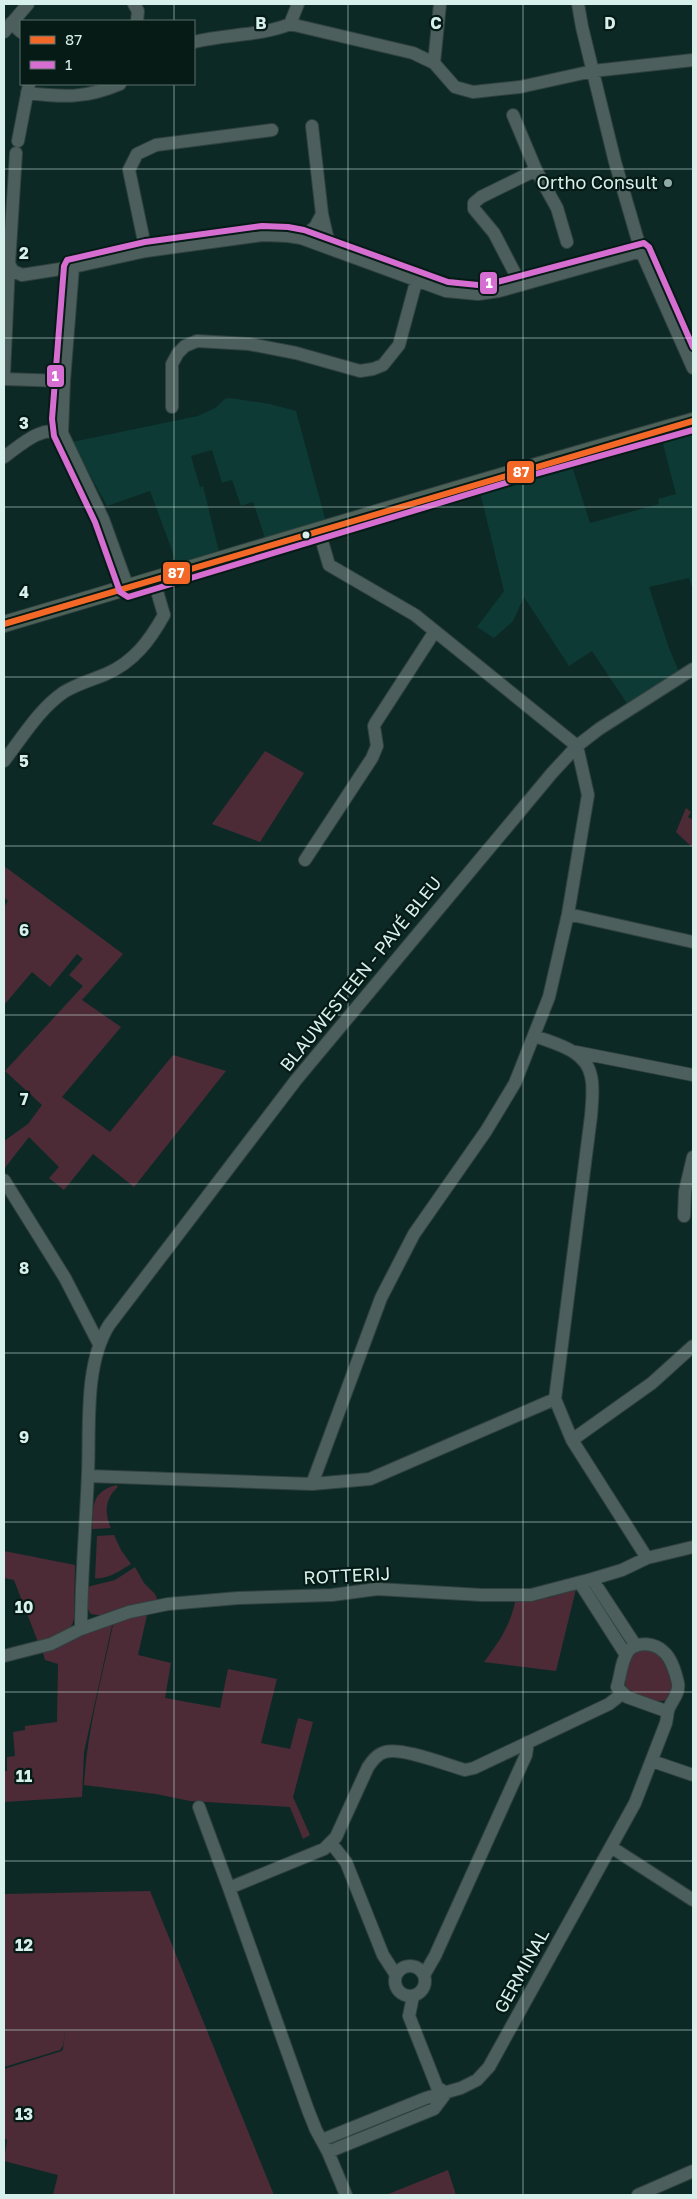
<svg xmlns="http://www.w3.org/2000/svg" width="697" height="2199" viewBox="0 0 697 2199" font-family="'Golos Text',sans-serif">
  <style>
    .built { fill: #0d3a34 }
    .green { fill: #4c2b36 }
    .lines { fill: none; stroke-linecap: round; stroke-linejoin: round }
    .minor-casing { stroke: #304240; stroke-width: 14 }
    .major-casing { stroke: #304240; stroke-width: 18 }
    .minor { stroke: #4c5f5c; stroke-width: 12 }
    .major { stroke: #4e6259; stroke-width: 16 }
    .bus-1-casing { stroke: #061a16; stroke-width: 10 }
    .bus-2-casing { stroke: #061a16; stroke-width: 10 }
    .bus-1 { stroke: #f36827; stroke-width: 6 }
    .bus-2 { stroke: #d66dd0; stroke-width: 6 }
    .grid { fill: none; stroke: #d7f0eb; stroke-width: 1; stroke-opacity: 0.55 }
    .poi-dot { fill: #90aaa6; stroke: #061a16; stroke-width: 2 }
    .bus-dot { fill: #d7f0eb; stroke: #061a16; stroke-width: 2 }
    .labels { text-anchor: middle; stroke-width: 4.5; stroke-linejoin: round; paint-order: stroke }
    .poi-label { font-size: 18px; fill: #d7f0eb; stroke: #061a16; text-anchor: end }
    .street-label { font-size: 18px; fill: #d7f0eb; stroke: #061a16 }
    .grid-label { font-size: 16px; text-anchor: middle; font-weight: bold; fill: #d7f0eb; stroke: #061a16; stroke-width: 4.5; stroke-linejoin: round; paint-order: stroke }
    .line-badge { stroke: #061a16; stroke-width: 2 }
    .badge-label { font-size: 14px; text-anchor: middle; font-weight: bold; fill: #fff }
  </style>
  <rect width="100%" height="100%" fill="#0d2926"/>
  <path class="built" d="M 230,398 L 270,404 L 296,411 L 326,522 L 265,538 L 253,502 L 241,506 L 232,480 L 222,483 L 212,450 L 191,456 L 200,487 L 203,486 L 219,552 L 177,564 L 150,491 L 107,506 L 72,442 L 198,416 L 215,408 L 225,399 Z
    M 693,430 L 693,591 L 689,578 L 649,587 L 669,648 L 679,672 L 628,705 L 592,651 L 569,666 L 524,597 L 513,621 L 494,638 L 477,627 L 504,591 L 480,492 L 572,466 L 590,523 L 659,504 L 658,499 L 676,494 L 662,440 Z"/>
  <path class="green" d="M 265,751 L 304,773 L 260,842 L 212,824 Z
    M 686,808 L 691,812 L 688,817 L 693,820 L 693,848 L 676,832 Z
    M 4,866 L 123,954 L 82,1000 L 121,1027 L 62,1097 L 110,1132 L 173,1055 L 226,1071 L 134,1187 L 93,1154 L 64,1190 L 49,1178 L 59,1167 L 29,1137 L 4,1169 L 4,1141 L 28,1124 L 42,1105 L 5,1071 L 83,986 L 69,975 L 83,959 L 77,954 L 50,987 L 32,972 L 4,1005 L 4,907 L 8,901 L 4,897 Z
    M 116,1485 L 118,1487 C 105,1498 104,1513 111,1528 L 92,1529 C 94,1506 90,1493 116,1485 Z
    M 114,1535 L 121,1550 L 131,1564 C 121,1570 107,1580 95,1578 L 97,1536 Z
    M 4,1551 L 75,1565 L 74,1618 C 71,1636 54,1637 38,1642 L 14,1580 L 4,1578 Z
    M 135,1567 L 144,1583 L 155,1594 L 158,1601 L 104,1616 L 91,1614 L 87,1608 L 87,1587 L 115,1580 Z
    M 568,1589 L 576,1589 L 556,1671 L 484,1662 C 499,1642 510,1626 515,1602 L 552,1597 Z
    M 147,1615 L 138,1655 L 171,1663 L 165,1698 L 220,1708 L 228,1669 L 277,1679 L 261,1743 L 290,1749 L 298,1718 L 313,1722 L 293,1797 L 310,1835 L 303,1839 L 290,1807 L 190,1801 L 156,1794 L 84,1785 C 87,1729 103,1674 114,1620 Z
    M 113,1621 L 84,1752 L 82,1797 L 4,1802 L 4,1771 L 7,1771 L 7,1757 L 15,1756 L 13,1732 L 25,1730 L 25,1726 L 57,1722 L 58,1664 L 45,1660 L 42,1650 Z
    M 644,1648 L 659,1654 C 672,1676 686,1713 643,1697 C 635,1693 629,1692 625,1684 L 629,1662 L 633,1653 Z
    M 150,1891 L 274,2195 L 53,2195 L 58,2175 L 4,2161 L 7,2140 L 4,2138 L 4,2069 L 62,2051 L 63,2049 L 66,2026 L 63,2046 L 60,2050 L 4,2067 L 4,1894 Z
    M 448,2170 L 456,2195 L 386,2195 Z"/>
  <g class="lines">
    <g class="minor-casing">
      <path id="minor" d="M 134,4 L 138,11 L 137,21
        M 578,4 L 582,27 L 615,162 L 641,251 L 693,368
        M 11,23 L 21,32
        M 290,24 L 413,53 L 434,63 L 455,87 L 473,92 L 520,87 L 593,71 L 693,60
        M 4,32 L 28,4
        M 194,42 C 225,34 261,36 290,24 L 298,4
        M 434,63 L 440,4
        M 27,93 C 63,97 85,99 120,84
        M 513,115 L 536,170
        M 18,141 L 29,84
        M 16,153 L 9,264 L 13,271 L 22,275 L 73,267 L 146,251 L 263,235 L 288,236 L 301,238 L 446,291 L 478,294 L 499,291 L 641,251
        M 322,214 L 327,236 L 336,251
        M 301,238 L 315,227 L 322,214 L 312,126
        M 146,251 L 129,170 L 137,154 L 156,145 L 272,130
        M 73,267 L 64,381 L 62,433 L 103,519 L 128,588
        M 521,285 L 494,233 L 474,209 L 474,203 L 481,197 L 536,170 L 557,208 L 567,242
        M 4,374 L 9,264
        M 4,379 L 64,381
        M 172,407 L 172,364 L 178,353 L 185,346 L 197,341 L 249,344 L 296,353 L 360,371 L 373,369 L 383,365 L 399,345 L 416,282
        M 4,457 C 21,445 41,425 62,433
        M 319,531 L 329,565 L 415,615 L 577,746
        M 4,761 C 22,738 39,709 64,692 C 77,684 92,680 106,674 C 134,662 150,640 164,615 L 154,581
        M 305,860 L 372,758 L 377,746 L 374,726 L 376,722 L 435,631
        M 568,914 L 693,942
        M 535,1036 C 555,1044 586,1050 591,1076 C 594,1088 592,1103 591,1116 L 555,1399 L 572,1440 L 647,1558
        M 576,1052 L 693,1075
        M 4,1180 L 65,1278 L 99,1344
        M 684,1216 L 685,1191 L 693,1157
        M 572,1440 L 652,1383 L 693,1346
        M 88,1476 L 312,1484 L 370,1479 L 555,1399
        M 312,1484 L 381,1298 L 414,1234 L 486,1131 L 515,1083 L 549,997 L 568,914 L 588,795 L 577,746
        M 592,1579 L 636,1646
        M 580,1583 L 626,1655
        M 81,1629 C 81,1577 86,1526 88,1473 C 90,1427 84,1365 109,1325 L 296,1080 L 552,773 L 577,746 L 599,729 L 693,669
        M 4,1656 L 51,1644 L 81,1629 L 129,1612 L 168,1604 L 238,1598 L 332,1595 L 377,1589 L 482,1595 L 531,1595 L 592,1579 L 622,1570 L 647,1558 L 693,1547
        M 652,1761 L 693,1775
        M 199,1807 L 229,1888 L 308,2110 L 316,2130 L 328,2152 L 346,2195
        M 331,1843 L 346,1862 L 383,1955 L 396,1975
        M 611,1847 L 693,1900
        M 229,1888 L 324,1849 L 336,1837 L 368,1767 C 372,1761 377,1754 385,1752 C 402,1747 447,1765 465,1770 L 474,1768 L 609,1704 L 623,1693
        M395 1981a15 15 0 1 1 30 0a15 15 0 1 1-30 0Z
        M 424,1975 L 435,1956 L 526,1755 L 528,1742
        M 413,1996 L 409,2016 L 437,2087 L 446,2093
        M 322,2140 L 426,2098 L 461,2088 L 477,2080 L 489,2067 L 635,1803 L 666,1723 C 667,1719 667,1715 668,1711 C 670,1702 680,1695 678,1683 C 676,1674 671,1658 664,1652 C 655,1643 638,1641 629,1650 C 621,1660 621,1675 617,1687 L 627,1697 L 663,1710 L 668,1710
        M 328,2152 L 434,2109 L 446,2093
        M 638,2195 L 693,2171"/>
    </g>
    <g class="major-casing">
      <path id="major" d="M 4,624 C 234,556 462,486 693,421"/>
    </g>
    <use href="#minor" class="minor"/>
    <use href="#major" class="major"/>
    <g class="bus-1-casing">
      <path id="bus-1" d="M 4,624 L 693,421"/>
    </g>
    <g class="bus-2-casing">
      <path id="bus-2" d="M 693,347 L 649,247 L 644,243 L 497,282 L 478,285 L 448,282 L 304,230 L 288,227 L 262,226 L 145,242 L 67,260 L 64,266 L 52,419 L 54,436 L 95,522 L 120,592 L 128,597 L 532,475 L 693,430"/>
    </g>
    <use href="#bus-1" class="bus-1"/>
    <use href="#bus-2" class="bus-2"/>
  </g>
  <path class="grid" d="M 174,4 L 174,21M 348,4 L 348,2195M 523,4 L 523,2195M 174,84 L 174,2195M 4,169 L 693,169M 4,338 L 693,338M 4,507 L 693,507M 4,677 L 693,677M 4,846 L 693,846M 4,1015 L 693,1015M 4,1184 L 693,1184M 4,1353 L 693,1353M 4,1522 L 693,1522M 4,1692 L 693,1692M 4,1861 L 693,1861M 4,2030 L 693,2030"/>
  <circle class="poi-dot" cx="668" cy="183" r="5"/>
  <circle class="bus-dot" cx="306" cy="535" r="4.5"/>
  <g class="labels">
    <g class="poi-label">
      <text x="658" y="189">Ortho Consult</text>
    </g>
    <g class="street-label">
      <text transform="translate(361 974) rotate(-51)" y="6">BLAUWESTEEN - PAVÉ BLEU</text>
      <text transform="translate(347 1576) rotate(-3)" y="6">ROTTERIJ</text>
      <text transform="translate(522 1971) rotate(-61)" y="6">GERMINAL</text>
    </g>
  </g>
  <g class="grid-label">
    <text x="261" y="29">B</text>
    <text x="436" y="29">C</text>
    <text x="610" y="29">D</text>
    <text x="24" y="259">2</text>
    <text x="24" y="429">3</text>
    <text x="24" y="598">4</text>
    <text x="24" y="767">5</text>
    <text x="24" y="936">6</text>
    <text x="24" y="1105">7</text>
    <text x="24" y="1274">8</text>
    <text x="24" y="1443">9</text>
    <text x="24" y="1613">10</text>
    <text x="24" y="1782">11</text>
    <text x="24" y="1951">12</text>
    <text x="24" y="2120">13</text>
  </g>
  <g class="line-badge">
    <rect x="479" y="271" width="19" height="24" rx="5" fill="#d66dd0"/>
    <rect x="46" y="364" width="19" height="24" rx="5" fill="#d66dd0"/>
    <rect x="506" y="460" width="29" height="24" rx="5" fill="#f36827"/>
    <rect x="162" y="561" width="29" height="24" rx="5" fill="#f36827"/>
  </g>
  <g class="badge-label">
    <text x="489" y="288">1</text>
    <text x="55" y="381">1</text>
    <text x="521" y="477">87</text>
    <text x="176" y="578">87</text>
  </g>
  <rect width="697" height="2199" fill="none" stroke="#d7f0eb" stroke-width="10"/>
  <rect x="20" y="20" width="175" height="65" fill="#061a16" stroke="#5a706b"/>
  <rect x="30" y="36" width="25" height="8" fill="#f36827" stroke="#5a706b"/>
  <text x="65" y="45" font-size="15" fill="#d7f0eb">87</text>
  <rect x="30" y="61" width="25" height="8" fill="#d66dd0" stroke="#5a706b"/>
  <text x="65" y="70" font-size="15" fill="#d7f0eb">1</text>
</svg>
